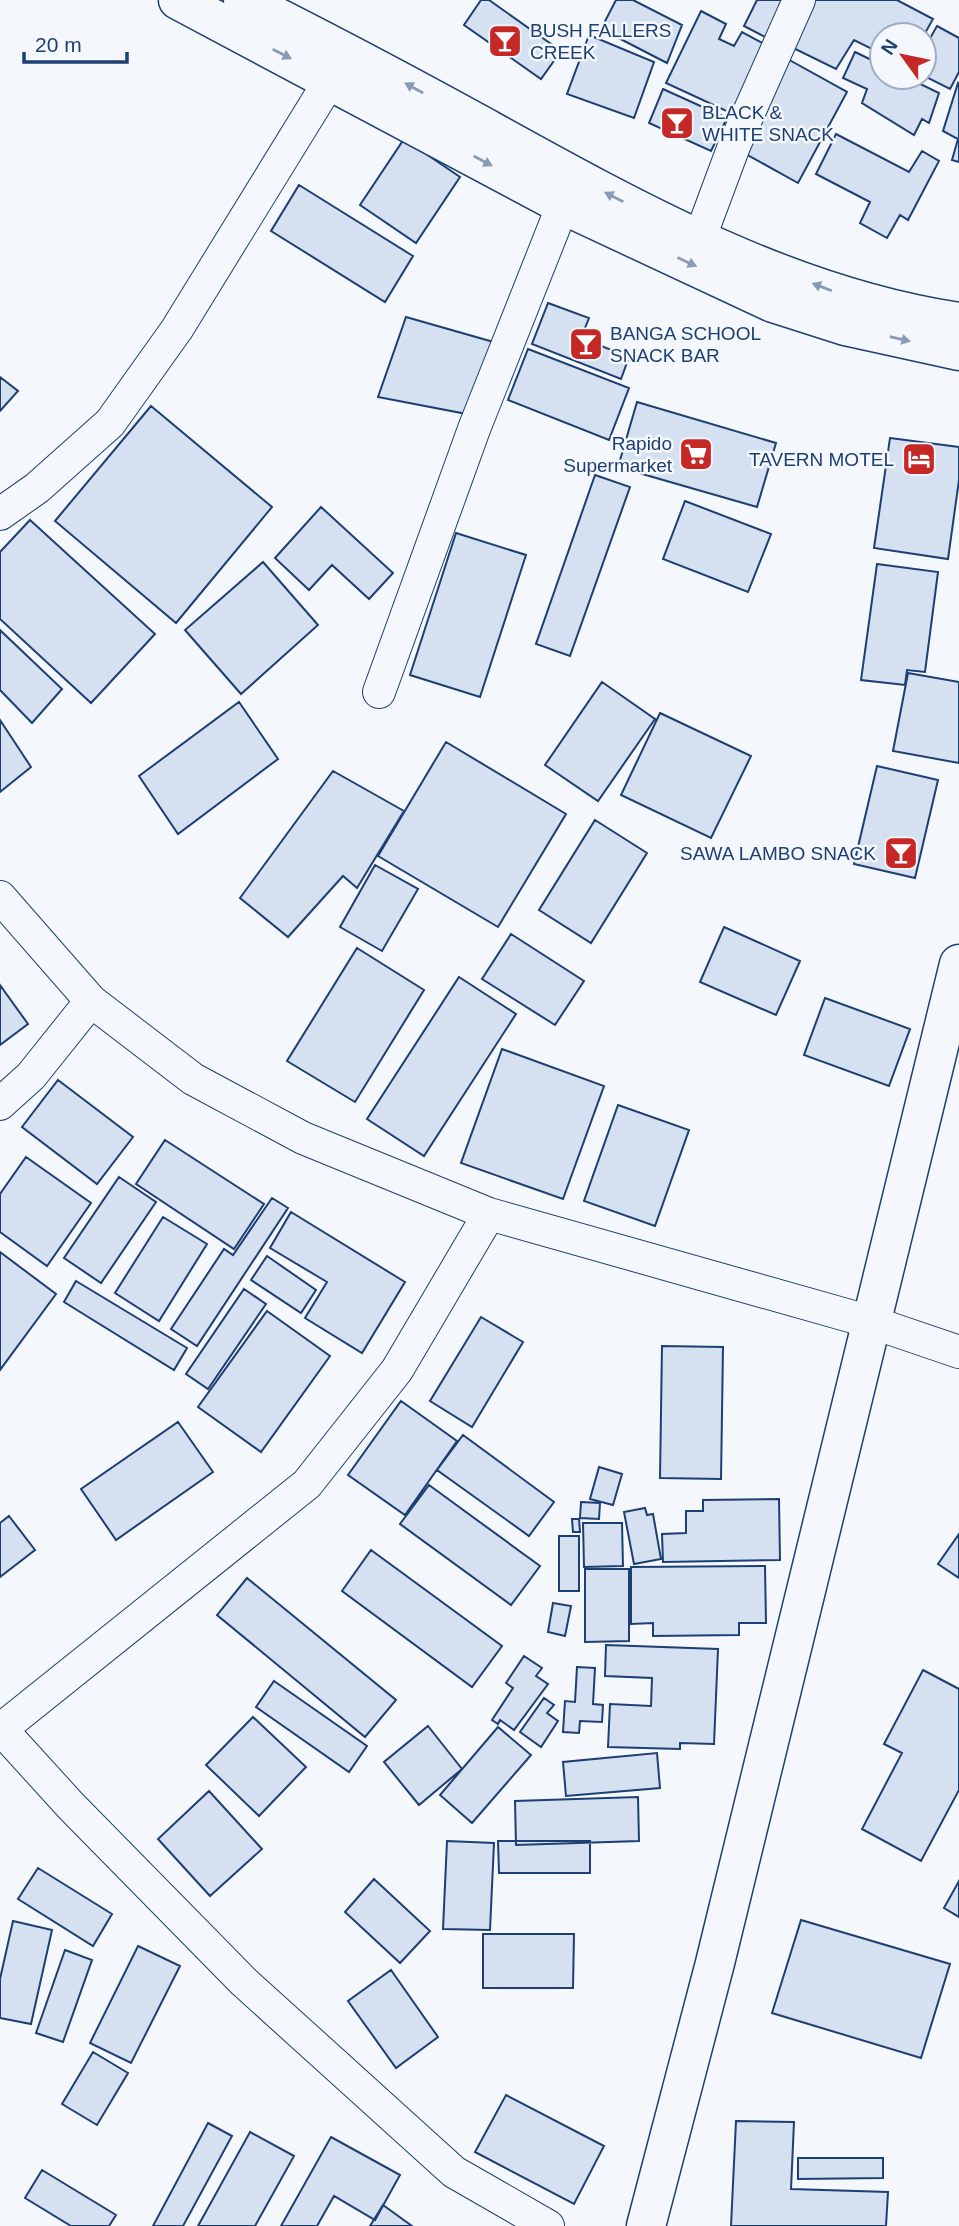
<svg xmlns="http://www.w3.org/2000/svg" width="959" height="2226" viewBox="0 0 959 2226" font-family="Helvetica,sans-serif">
  <style>
    .building { fill: #d5e0f0; stroke: #1d3f73; stroke-width: 2 }
    .lines { fill: none; stroke-linecap: round; stroke-linejoin: round }
    .minor-casing { stroke: #1d3f73; stroke-width: 34 }
    .tertiary-casing { stroke: #1d3f73; stroke-width: 41 }
    .trunk-casing { stroke: #1d3f73; stroke-width: 41 }
    .minor { stroke: #f4f7fb; stroke-width: 32 }
    .tertiary { stroke: #f4f7fb; stroke-width: 38 }
    .trunk { stroke: #f4f7fb; stroke-width: 38 }
    .oneway { fill: #889bb7 }
    .labels { text-anchor: middle; stroke-width: 5; stroke-linejoin: round; paint-order: stroke }
    .poi-label { font-size: 19px; fill: #1d3f73; stroke: #f4f7fb; text-anchor: start }
  </style>
  <rect width="100%" height="100%" fill="#f4f7fb"/>
  <path class="building" d="M 481,0 L 489,0 L 561,51 L 541,79 L 464,25 Z
    M 616,0 L 633,0 L 682,25 L 667,63 L 601,29 Z
    M 757,0 L 786,0 L 767,38 L 744,26 Z
    M 803,0 L 897,0 L 933,19 L 924,35 L 882,35 L 882,54 L 854,40 L 836,69 L 781,42 Z
    M 701,11 L 726,24 L 719,39 L 734,46 L 742,32 L 766,45 L 735,115 L 666,83 Z
    M 937,26 L 959,38 L 959,72 L 950,89 L 924,76 L 924,49 Z
    M 589,35 L 654,62 L 634,118 L 567,94 Z
    M 855,52 L 882,65 L 882,77 L 906,77 L 939,93 L 929,123 L 922,119 L 914,135 L 862,103 L 867,89 L 843,78 Z
    M 784,57 L 847,92 L 798,183 L 735,148 Z
    M 958,83 L 959,84 L 959,162 L 952,160 L 958,139 L 943,131 Z
    M 663,89 L 727,118 L 711,151 L 649,123 Z
    M 836,134 L 909,172 L 922,151 L 939,161 L 908,220 L 900,215 L 887,238 L 860,223 L 870,202 L 816,174 Z
    M 404,139 L 460,177 L 416,243 L 360,205 Z
    M 299,185 L 413,256 L 385,302 L 271,231 Z
    M 548,303 L 589,318 L 581,338 L 629,357 L 621,379 L 532,344 Z
    M 406,317 L 497,343 L 472,415 L 378,397 Z
    M 528,349 L 629,388 L 609,440 L 508,400 Z
    M 0,377 L 18,391 L 0,411 Z
    M 637,402 L 776,443 L 757,507 L 618,467 Z
    M 151,406 L 272,507 L 176,623 L 55,521 Z
    M 890,438 L 959,447 L 959,480 L 948,559 L 874,548 Z
    M 595,475 L 630,487 L 570,656 L 536,644 Z
    M 685,501 L 771,534 L 748,592 L 663,559 Z
    M 321,507 L 393,573 L 369,599 L 332,565 L 309,590 L 275,558 Z
    M 30,520 L 155,634 L 91,703 L 0,619 L 0,552 Z
    M 456,533 L 526,555 L 480,697 L 410,675 Z
    M 263,562 L 318,625 L 241,694 L 185,630 Z
    M 877,564 L 938,572 L 925,672 L 907,670 L 905,685 L 861,680 Z
    M 0,630 L 62,689 L 32,723 L 0,690 Z
    M 908,673 L 959,682 L 959,763 L 893,751 Z
    M 602,682 L 655,719 L 598,801 L 545,765 Z
    M 239,702 L 278,759 L 178,834 L 139,776 Z
    M 660,713 L 751,756 L 711,838 L 621,795 Z
    M 0,720 L 31,767 L 0,792 Z
    M 446,742 L 566,814 L 498,927 L 378,856 Z
    M 877,766 L 938,780 L 915,878 L 854,864 Z
    M 333,771 L 404,811 L 357,888 L 343,876 L 288,937 L 240,898 Z
    M 595,820 L 647,853 L 591,943 L 539,910 Z
    M 375,865 L 418,889 L 382,951 L 340,927 Z
    M 724,927 L 800,961 L 776,1015 L 700,982 Z
    M 511,934 L 584,981 L 555,1025 L 482,979 Z
    M 357,948 L 424,990 L 355,1102 L 287,1061 Z
    M 459,977 L 516,1014 L 424,1156 L 367,1119 Z
    M 0,985 L 28,1024 L 0,1045 Z
    M 825,998 L 910,1029 L 889,1086 L 804,1055 Z
    M 502,1049 L 604,1086 L 563,1199 L 461,1163 Z
    M 58,1080 L 133,1137 L 97,1184 L 22,1127 Z
    M 618,1105 L 689,1130 L 655,1226 L 584,1201 Z
    M 165,1140 L 264,1204 L 234,1249 L 136,1184 Z
    M 26,1157 L 91,1203 L 47,1266 L 0,1232 L 0,1194 Z
    M 119,1177 L 156,1202 L 101,1283 L 64,1258 Z
    M 272,1198 L 288,1208 L 197,1346 L 171,1329 L 224,1249 L 233,1255 Z
    M 291,1212 L 405,1282 L 362,1353 L 305,1318 L 327,1282 L 270,1248 Z
    M 163,1217 L 207,1244 L 159,1321 L 115,1293 Z
    M 0,1252 L 56,1294 L 0,1370 Z
    M 267,1256 L 316,1290 L 301,1313 L 251,1280 Z
    M 76,1281 L 187,1348 L 174,1370 L 64,1302 Z
    M 244,1289 L 266,1304 L 208,1389 L 186,1374 Z
    M 267,1311 L 330,1356 L 261,1452 L 198,1407 Z
    M 481,1317 L 523,1342 L 472,1427 L 430,1401 Z
    M 662,1346 L 723,1347 L 721,1479 L 660,1478 Z
    M 401,1401 L 457,1441 L 405,1515 L 348,1475 Z
    M 178,1422 L 213,1472 L 116,1540 L 81,1489 Z
    M 463,1435 L 554,1502 L 529,1536 L 437,1470 Z
    M 599,1467 L 622,1474 L 613,1505 L 590,1499 Z
    M 429,1485 L 540,1566 L 511,1605 L 400,1524 Z
    M 779,1499 L 780,1560 L 663,1562 L 662,1534 L 686,1533 L 686,1511 L 703,1511 L 703,1500 Z
    M 581,1502 L 600,1503 L 599,1519 L 580,1518 Z
    M 645,1508 L 647,1515 L 653,1514 L 661,1559 L 634,1564 L 624,1512 Z
    M 9,1516 L 35,1550 L 0,1577 L 0,1523 Z
    M 572,1519 L 579,1519 L 580,1532 L 573,1532 Z
    M 583,1523 L 622,1523 L 623,1566 L 584,1567 Z
    M 959,1534 L 959,1578 L 938,1564 Z
    M 559,1536 L 579,1536 L 579,1591 L 559,1591 Z
    M 371,1550 L 502,1646 L 472,1687 L 342,1591 Z
    M 765,1566 L 766,1623 L 739,1623 L 739,1635 L 653,1636 L 653,1623 L 631,1624 L 631,1567 Z
    M 585,1569 L 629,1569 L 629,1641 L 585,1642 Z
    M 247,1578 L 396,1700 L 365,1737 L 217,1615 Z
    M 553,1603 L 571,1606 L 565,1636 L 548,1632 Z
    M 606,1645 L 718,1649 L 714,1744 L 680,1743 L 680,1749 L 608,1747 L 610,1704 L 651,1706 L 652,1678 L 605,1676 Z
    M 524,1656 L 542,1668 L 536,1676 L 548,1684 L 514,1730 L 500,1720 L 498,1724 L 492,1720 L 513,1688 L 506,1683 Z
    M 577,1667 L 595,1668 L 593,1704 L 603,1705 L 602,1722 L 580,1721 L 579,1733 L 563,1732 L 565,1701 L 575,1702 Z
    M 923,1670 L 959,1689 L 959,1790 L 921,1861 L 862,1829 L 902,1753 L 884,1744 Z
    M 274,1681 L 367,1746 L 349,1772 L 256,1707 Z
    M 544,1698 L 554,1705 L 547,1713 L 558,1721 L 541,1747 L 520,1732 Z
    M 253,1717 L 306,1767 L 259,1816 L 206,1765 Z
    M 428,1726 L 462,1769 L 419,1805 L 384,1762 Z
    M 498,1727 L 531,1755 L 472,1823 L 440,1795 Z
    M 657,1753 L 660,1788 L 566,1796 L 563,1762 Z
    M 209,1791 L 262,1849 L 210,1896 L 158,1839 Z
    M 638,1797 L 639,1841 L 516,1845 L 515,1801 Z
    M 447,1841 L 494,1843 L 490,1930 L 443,1929 Z
    M 498,1841 L 590,1841 L 590,1873 L 499,1873 Z
    M 38,1868 L 112,1914 L 93,1946 L 18,1899 Z
    M 374,1879 L 430,1931 L 400,1963 L 345,1912 Z
    M 959,1881 L 959,1917 L 944,1908 Z
    M 801,1920 L 950,1964 L 921,2058 L 772,2013 Z
    M 13,1921 L 52,1930 L 31,2024 L 0,2018 L 0,1979 Z
    M 483,1934 L 574,1934 L 573,1988 L 483,1988 Z
    M 138,1946 L 180,1966 L 131,2063 L 90,2043 Z
    M 65,1950 L 92,1960 L 63,2042 L 36,2033 Z
    M 391,1970 L 438,2037 L 396,2068 L 348,2001 Z
    M 93,2052 L 128,2073 L 97,2125 L 62,2104 Z
    M 506,2095 L 604,2146 L 574,2204 L 475,2152 Z
    M 736,2121 L 794,2122 L 791,2189 L 888,2192 L 886,2226 L 731,2226 Z
    M 208,2123 L 232,2136 L 183,2226 L 153,2226 Z
    M 250,2132 L 294,2156 L 255,2226 L 198,2226 Z
    M 331,2137 L 400,2175 L 375,2220 L 334,2196 L 317,2226 L 281,2226 Z
    M 798,2158 L 883,2158 L 883,2178 L 798,2179 Z
    M 42,2170 L 116,2215 L 109,2226 L 71,2226 L 25,2198 Z
    M 383,2205 L 412,2226 L 370,2226 Z"/>
  <g class="lines">
    <g class="minor-casing">
      <path id="minor" d="M 699,240 L 734,146 L 799,0
        M 0,514 L 37,488 L 110,423 L 177,329 L 342,61
        M 379,692 L 474,429 L 572,182
        M 0,897 L 91,1001 L 193,1079 L 303,1138 L 489,1214 L 871,1322 L 959,1352
        M 0,1104 L 31,1076 L 91,1001
        M 0,1728 L 71,1806 L 244,1982 L 454,2172 L 548,2226
        M 0,1730 L 307,1484 L 397,1370 L 489,1214"/>
    </g>
    <g class="tertiary-casing">
      <path id="tertiary" d="M 646,2226 L 715,1963 L 959,964"/>
    </g>
    <g class="trunk-casing">
      <path id="trunk" d="M 178,0 L 561,204 L 773,303 L 845,326 L 959,351
        M 243,0 C 325,41 406,84 486,128 C 634,210 790,297 959,322"/>
    </g>
    <use href="#minor" class="minor"/>
    <use href="#tertiary" class="tertiary"/>
    <use href="#trunk" class="trunk"/>
  </g>
  <defs><path id="oneway-solid" d="M-6-.8H1V-3.2L6.5 0L1 3.2V.8H-6Z" transform="scale(1.75)"/></defs>
  <g class="oneway">
    <use href="#oneway-solid" transform="translate(282 54) rotate(27)"/>
    <use href="#oneway-solid" transform="translate(414 88) rotate(-151)"/>
    <use href="#oneway-solid" transform="translate(483 161) rotate(28)"/>
    <use href="#oneway-solid" transform="translate(614 197) rotate(-153)"/>
    <use href="#oneway-solid" transform="translate(687 262) rotate(25)"/>
    <use href="#oneway-solid" transform="translate(822 287) rotate(-159)"/>
    <use href="#oneway-solid" transform="translate(900 339) rotate(13)"/>
  </g>
  <defs>
    <g id="bar-square" transform="scale(1.75)"><rect x="-9" y="-9" width="18" height="18" rx="4" fill="#c62828" stroke="#f4f7fb"/><path d="M-6-5H6L.8 .8V4.5H3.5V6h-7V4.5H-.8V.8Z" fill="#fff"/></g>
    <g id="supermarket-square" transform="scale(1.75)"><rect x="-9" y="-9" width="18" height="18" rx="4" fill="#c62828" stroke="#f4f7fb"/><path d="M-6-5.5h2.5l.6 2H6L4.5 2H-2.5L-4.4-4H-6ZM-1.5 3.2a1.3 1.3 0 1 0 .1 0ZM3 3.2a1.3 1.3 0 1 0 .1 0Z" fill="#fff"/></g>
    <g id="hotel-square" transform="scale(1.75)"><rect x="-9" y="-9" width="18" height="18" rx="4" fill="#c62828" stroke="#f4f7fb"/><path d="M-6-4.5h1.5V1H6V5H4.5V3h-9V5H-6ZM-4 0a1.8 1.8 0 1 1 3.6 0ZM.5 0V-2.5h3Q6-2.5 6 0Z" fill="#fff"/></g>
  </defs>
  <g fill-rule="evenodd">
    <use href="#bar-square" x="505" y="41"/>
    <use href="#bar-square" x="677" y="123"/>
    <use href="#bar-square" x="586" y="344"/>
    <use href="#supermarket-square" x="696" y="454"/>
    <use href="#hotel-square" x="919" y="459"/>
    <use href="#bar-square" x="901" y="853"/>
  </g>
  <g class="labels">
    <g class="poi-label">
      <text x="530" y="37">BUSH FALLERS<tspan x="530" dy="22">CREEK</tspan></text>
      <text x="702" y="119">BLACK &amp;<tspan x="702" dy="22">WHITE SNACK</tspan></text>
      <text x="610" y="340">BANGA SCHOOL<tspan x="610" dy="22">SNACK BAR</tspan></text>
      <text x="672" y="450" text-anchor="end">Rapido<tspan x="672" dy="22">Supermarket</tspan></text>
      <text x="894" y="466" text-anchor="end">TAVERN MOTEL</text>
      <text x="876" y="860" text-anchor="end">SAWA LAMBO SNACK</text>
    </g>
  </g>
  <g transform="translate(903 56) rotate(303)"><circle r="33" fill="#f4f7fb" stroke="#9eadc5" stroke-width="2"/>
  <path d="M0-5L12 26L0 18L-12 26Z" fill="#c62828"/>
  <text y="-10" font-size="19" font-weight="bold" text-anchor="middle" fill="#1d3f73">N</text>
  </g>
  <path d="M24 52v10h103v-10" fill="none" stroke="#1d3f73" stroke-width="3.5"/>
  <text x="35" y="52" font-size="21" fill="#1d3f73" stroke="#f4f7fb" stroke-width="5" paint-order="stroke">20 m</text>
</svg>
